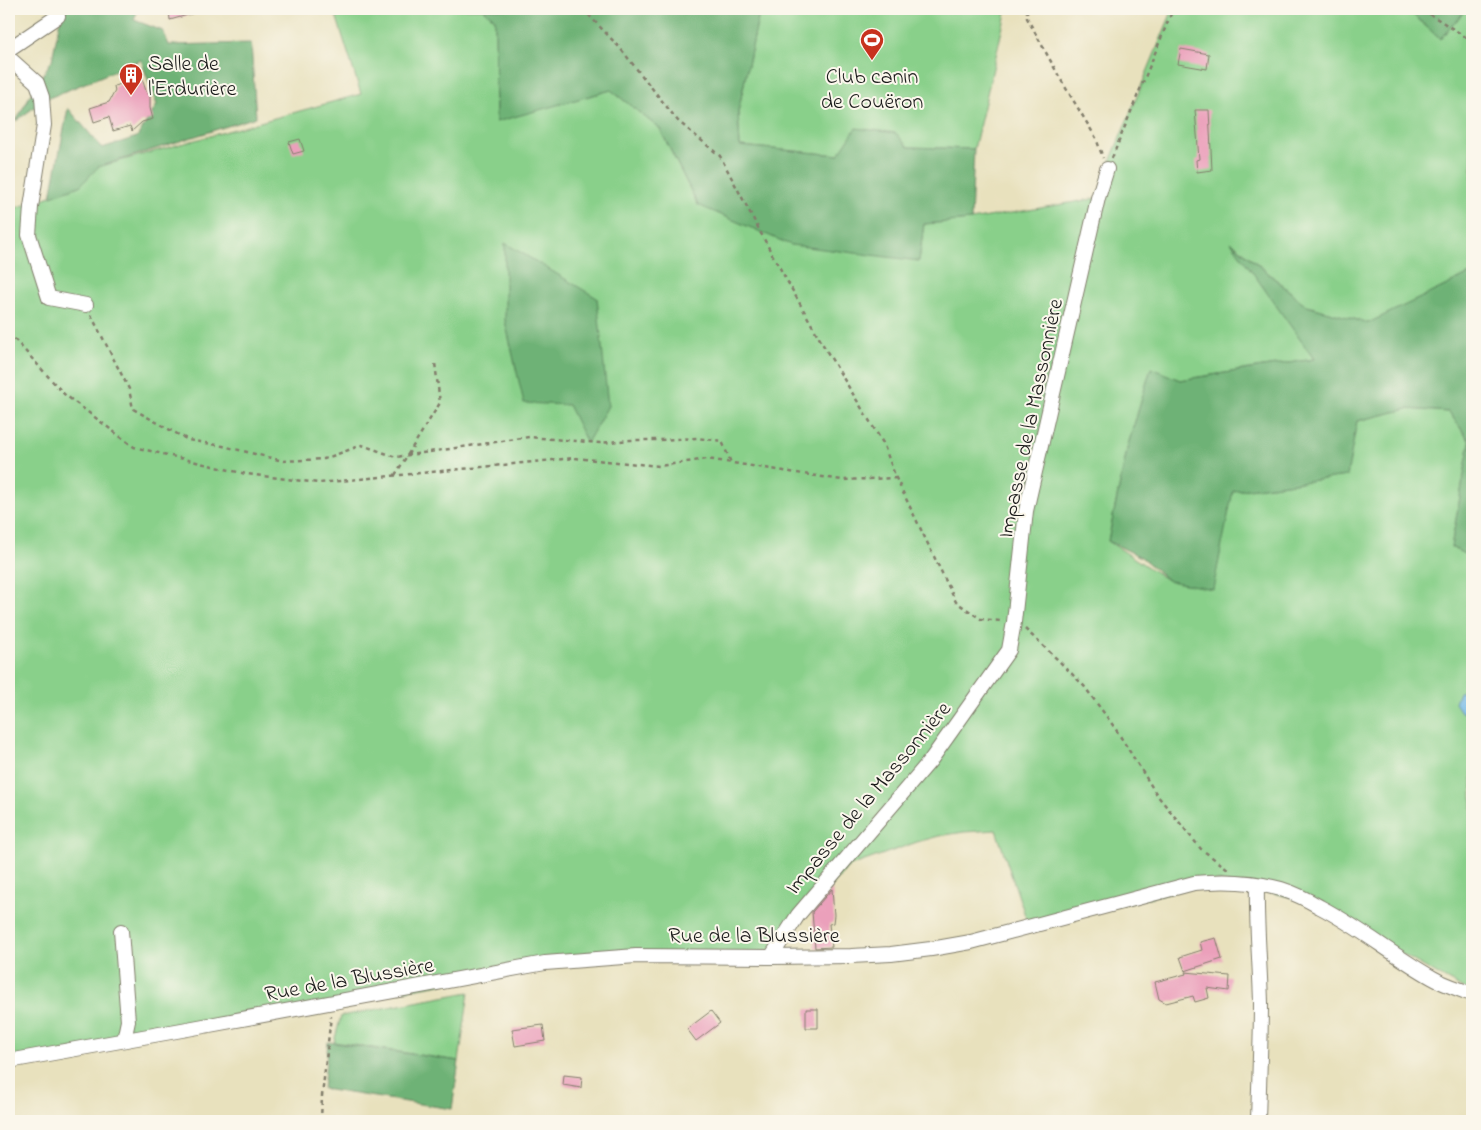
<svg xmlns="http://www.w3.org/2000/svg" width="1481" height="1130" viewBox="0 0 1481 1130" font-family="'Indie Flower',sans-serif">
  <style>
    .green { fill: #89d08a; stroke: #527653 }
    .forest { fill: #6eb276; stroke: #456749 }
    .water { fill: #6fb8e7; stroke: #466a82 }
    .building { fill: #eba0bb }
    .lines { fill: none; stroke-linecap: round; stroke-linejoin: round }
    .minor-casing { stroke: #827e6c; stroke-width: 16 }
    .path { stroke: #827e6c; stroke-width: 2.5; stroke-dasharray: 4 4; stroke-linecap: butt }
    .minor { stroke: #fff; stroke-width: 14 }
    .labels { text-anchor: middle; stroke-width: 4; stroke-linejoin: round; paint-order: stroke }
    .poi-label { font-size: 22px; fill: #1c1c1c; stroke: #fbf7ec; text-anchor: start }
    .street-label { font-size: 22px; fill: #1c1c1c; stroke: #fbf7ec }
  </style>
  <rect width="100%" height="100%" fill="#fbf7ec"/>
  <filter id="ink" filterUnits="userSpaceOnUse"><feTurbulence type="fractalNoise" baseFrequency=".02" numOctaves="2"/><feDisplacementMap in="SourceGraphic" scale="10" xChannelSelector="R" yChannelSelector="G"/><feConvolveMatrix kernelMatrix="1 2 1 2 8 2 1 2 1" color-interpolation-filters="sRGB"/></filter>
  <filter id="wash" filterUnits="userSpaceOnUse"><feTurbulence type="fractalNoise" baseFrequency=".0096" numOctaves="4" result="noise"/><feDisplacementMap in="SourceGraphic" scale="20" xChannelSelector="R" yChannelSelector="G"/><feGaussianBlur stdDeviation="1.12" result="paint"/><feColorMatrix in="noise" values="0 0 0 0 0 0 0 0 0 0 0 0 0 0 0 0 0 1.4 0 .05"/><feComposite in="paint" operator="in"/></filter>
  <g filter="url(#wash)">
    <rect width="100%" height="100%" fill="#e8e1bd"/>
    <path class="green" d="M 334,9 L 483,9 L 495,19 L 496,121 L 611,90 L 660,129 L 698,205 L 919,261 L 924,224 L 971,220 L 1098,198 L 1107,169 L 1173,9 L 1407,9 L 1440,39 L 1465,11 L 1464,9 L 1472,9 L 1472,273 L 1369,323 L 1307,306 L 1233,243 L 1314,359 L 1180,380 L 1151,369 L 1128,445 L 1108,541 L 1169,581 L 1233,491 L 1346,476 L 1357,421 L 1407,409 L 1449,412 L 1470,442 L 1451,547 L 1472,558 L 1472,994 L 1308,901 L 1217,881 L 1029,927 L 996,830 L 964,832 L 939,836 L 917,842 L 848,867 L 771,957 L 581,959 L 9,1061 L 9,210 L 51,196 L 98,167 L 361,94 Z
      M 760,9 L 1007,9 L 974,149 L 908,147 L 838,155 L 740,146 L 738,112 Z
      M 469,992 L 459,1061 L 334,1042 L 341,1016 Z"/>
    <path class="forest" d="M 62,9 L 138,9 L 134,20 L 163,31 L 169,45 L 251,43 L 256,117 L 98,167 L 80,186 L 51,196 L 68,108 L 102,148 L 137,137 L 157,105 L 141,60 L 44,100 L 16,121 L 33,90 L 52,60 Z
      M 483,9 L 760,9 L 738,112 L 740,146 L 838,155 L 856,128 L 896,133 L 908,147 L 974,149 L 971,220 L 924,224 L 919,261 L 791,245 L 698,205 L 660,129 L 611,90 L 496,122 L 495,19 Z
      M 1407,9 L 1464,9 L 1465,11 L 1440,39 Z
      M 1231,242 L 1307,306 L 1368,323 L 1472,273 L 1472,558 L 1451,547 L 1470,441 L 1449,412 L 1407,409 L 1357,421 L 1347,476 L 1233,491 L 1213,589 L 1169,581 L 1141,557 L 1108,541 L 1128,445 L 1151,368 L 1180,380 L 1314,359 Z
      M 505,243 L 597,298 L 608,406 L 587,443 L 568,405 L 524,403 L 505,321 Z
      M 328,1042 L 459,1061 L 452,1109 L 323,1089 Z"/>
    <path class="water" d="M 1472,691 L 1472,715 L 1461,712 L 1455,703 L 1459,692 Z"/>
    <g id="blocks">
      <path class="building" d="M 169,9 L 198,9 L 198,12 L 170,20 Z
        M 1181,49 L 1209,54 L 1207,69 L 1178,64 Z
        M 137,63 L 147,94 L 150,93 L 150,108 L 153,119 L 142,122 L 132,131 L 130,126 L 113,131 L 109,117 L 94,122 L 90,108 L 109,102 L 115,91 L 114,86 L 128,82 L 124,67 Z
        M 1195,110 L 1209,110 L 1212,170 L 1197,172 L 1196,160 L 1199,159 Z
        M 300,139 L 304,151 L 293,154 L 289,142 Z
        M 832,889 L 834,915 L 833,923 L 829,924 L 832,947 L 815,948 L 812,912 Z
        M 1216,938 L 1222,959 L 1185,971 L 1180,957 L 1202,950 L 1200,942 Z
        M 1185,972 L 1230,976 L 1229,991 L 1207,988 L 1209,998 L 1195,1002 L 1193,996 L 1166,1003 L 1159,999 L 1155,982 L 1186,974 Z
        M 806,1009 L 818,1009 L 818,1028 L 806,1028 Z
        M 711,1011 L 720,1023 L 696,1041 L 687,1029 Z
        M 543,1025 L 545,1041 L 515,1046 L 512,1029 Z
        M 564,1075 L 582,1077 L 581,1088 L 563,1085 Z"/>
    </g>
  </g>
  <g filter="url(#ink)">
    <use href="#blocks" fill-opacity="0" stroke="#827e6c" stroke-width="1"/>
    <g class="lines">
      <g class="minor-casing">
        <path id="minor" d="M 9,49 L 58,16
          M 9,58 L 37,83 L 42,97 L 44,125 L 31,207 L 29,235 L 49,298 L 86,305
          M 1257,885 C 1256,924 1260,963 1261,1003 C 1261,1042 1259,1082 1258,1121
          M 121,931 L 128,1021 L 124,1040
          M 771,957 L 798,915 L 930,761 L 1009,650 L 1014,622 L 1026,511 L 1098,198 L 1107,169
          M 9,1061 L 193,1028 L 545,963 L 636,956 L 771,957 L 851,956 L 891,954 L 931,949 L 971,942 L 1194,883 C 1223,880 1253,881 1281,889 C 1294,893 1308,900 1320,907 C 1359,927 1394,956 1433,978 C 1445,985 1459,989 1472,994"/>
      </g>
      <path class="path" d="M 583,9 L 620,48 L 678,121 L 720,156 L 772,254 L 826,350 L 883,443 L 896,478 L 956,602 L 981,619 L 1001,621
        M 1027,9 L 1027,18 L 1061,80 L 1096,138 L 1103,158
        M 1423,9 L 1425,11 L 1472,41
        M 1112,158 L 1173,9
        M 91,315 L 129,389 L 133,409 L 188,440 L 223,446 L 283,461 L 324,459 L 362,445 L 396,457 L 529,437 L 600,443 L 630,440 L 659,440 L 697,438 L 722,441 L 731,463
        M 9,333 L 64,394 L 134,447 L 246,474 L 319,483 L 574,458 L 660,466 L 707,459 L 842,480 L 896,478
        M 395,475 L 440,403 L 435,363
        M 1025,629 L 1057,659 L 1084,686 L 1115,728 L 1157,795 L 1201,849 L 1228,869
        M 321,1121 L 322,1096 L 331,1016"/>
      <use href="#minor" class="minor"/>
    </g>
  </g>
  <defs>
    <g id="stadium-pin" transform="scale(1.25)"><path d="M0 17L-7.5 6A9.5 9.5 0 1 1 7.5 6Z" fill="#c8321e" stroke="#fbf7ec"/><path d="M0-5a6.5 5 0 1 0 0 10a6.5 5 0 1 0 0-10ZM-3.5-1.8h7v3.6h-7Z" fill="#fff"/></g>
    <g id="building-pin" transform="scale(1.25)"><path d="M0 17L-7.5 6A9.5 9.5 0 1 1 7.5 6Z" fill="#c8321e" stroke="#fbf7ec"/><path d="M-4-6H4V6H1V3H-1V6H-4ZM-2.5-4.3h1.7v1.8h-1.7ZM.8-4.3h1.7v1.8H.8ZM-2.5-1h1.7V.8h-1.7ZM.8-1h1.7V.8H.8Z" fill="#fff"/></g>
  </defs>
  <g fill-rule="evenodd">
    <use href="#stadium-pin" x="872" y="40"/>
    <use href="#building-pin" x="131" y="75"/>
  </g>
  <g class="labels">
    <g class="poi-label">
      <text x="148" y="70">Salle de<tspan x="148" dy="25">l'Erdurière</tspan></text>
      <text x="872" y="83" text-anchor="middle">Club canin<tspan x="872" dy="25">de Couëron</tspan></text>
    </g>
    <g class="street-label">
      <text transform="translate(1029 418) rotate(-78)" y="8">Impasse de la Massonnière</text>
      <text transform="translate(867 797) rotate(-50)" y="8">Impasse de la Massonnière</text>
      <text x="754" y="942">Rue de la Blussière</text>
      <text transform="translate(349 978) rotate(-10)" y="8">Rue de la Blussière</text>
    </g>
  </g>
  <rect width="1481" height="1130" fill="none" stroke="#fbf7ec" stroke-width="30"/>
</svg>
